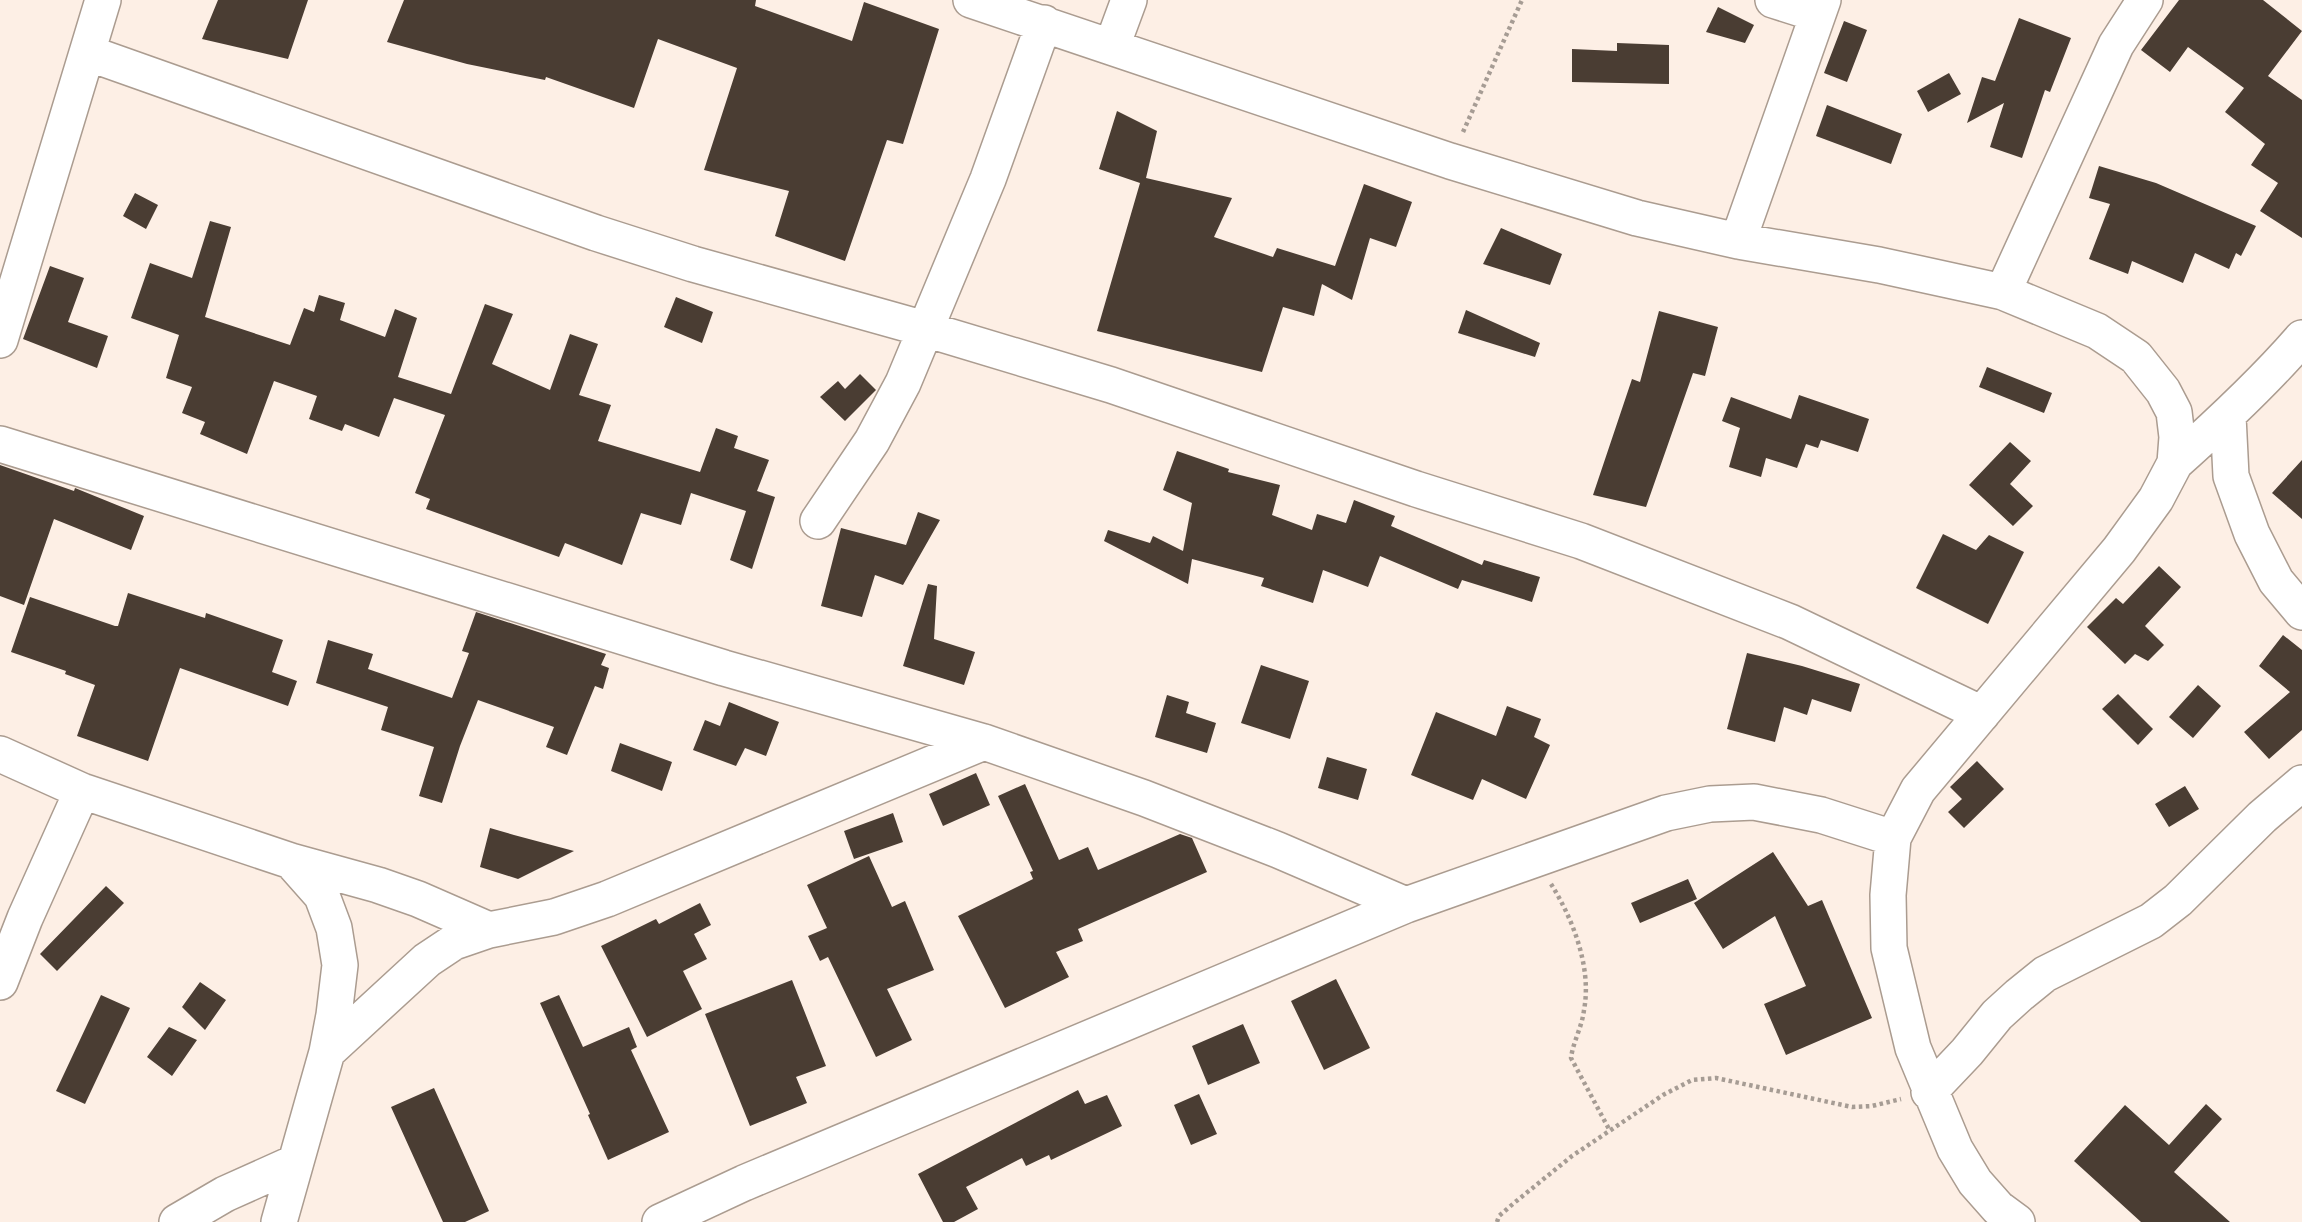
<svg xmlns="http://www.w3.org/2000/svg" width="2302" height="1222" viewBox="0 0 2302 1222" font-family="'IBM Plex Serif',serif">
  <style>
    .building { fill: #4a3d33 }
    .lines { fill: none; stroke-linecap: round; stroke-linejoin: round }
    .minor-casing { stroke: #ab9c90; stroke-width: 38 }
    .path { stroke: #a69c94; stroke-width: 4.5; stroke-dasharray: 3.5 3.5; stroke-linecap: butt }
    .minor { stroke: #fff; stroke-width: 35 }
  </style>
  <rect width="100%" height="100%" fill="#fdefe5"/>
  <path class="building" d="M 218,0 L 308,0 L 288,59 L 202,39 Z
    M 404,0 L 756,0 L 755,6 L 852,41 L 864,2 L 939,29 L 903,144 L 887,140 L 845,261 L 775,236 L 789,191 L 704,170 L 737,68 L 658,39 L 634,108 L 546,77 L 545,80 L 467,64 L 387,42 Z
    M 2179,0 L 2263,0 L 2302,31 L 2268,76 L 2302,100 L 2302,238 L 2260,211 L 2278,183 L 2251,165 L 2265,144 L 2225,112 L 2244,88 L 2188,47 L 2170,72 L 2141,50 Z
    M 1718,7 L 1754,25 L 1745,43 L 1706,32 Z
    M 2019,18 L 2071,38 L 2050,92 L 2045,90 L 2022,158 L 1990,147 L 2004,103 L 1967,123 L 1982,77 L 1995,81 Z
    M 1844,21 L 1867,30 L 1847,82 L 1824,73 Z
    M 1617,43 L 1669,45 L 1669,84 L 1572,82 L 1572,49 L 1617,51 Z
    M 1949,73 L 1961,94 L 1928,112 L 1917,91 Z
    M 1827,105 L 1902,134 L 1891,164 L 1816,136 Z
    M 1117,111 L 1157,131 L 1146,178 L 1232,198 L 1214,237 L 1273,257 L 1277,248 L 1335,266 L 1364,184 L 1412,202 L 1396,247 L 1370,238 L 1352,300 L 1322,284 L 1314,316 L 1283,307 L 1262,372 L 1097,331 L 1140,183 L 1099,169 Z
    M 2099,166 L 2156,183 L 2256,226 L 2241,256 L 2236,253 L 2229,269 L 2195,253 L 2183,283 L 2132,261 L 2128,274 L 2089,259 L 2110,204 L 2089,198 Z
    M 135,193 L 158,205 L 146,229 L 123,216 Z
    M 210,221 L 231,227 L 205,317 L 290,345 L 304,308 L 314,312 L 319,295 L 345,303 L 340,320 L 385,337 L 395,309 L 417,318 L 398,377 L 451,394 L 485,304 L 513,314 L 492,364 L 550,390 L 570,334 L 598,344 L 579,395 L 611,405 L 598,441 L 700,472 L 716,428 L 738,436 L 734,448 L 769,460 L 757,491 L 775,497 L 752,569 L 730,560 L 746,511 L 691,493 L 681,525 L 641,513 L 622,565 L 565,543 L 559,557 L 426,509 L 430,499 L 415,493 L 445,415 L 394,398 L 379,437 L 345,424 L 342,431 L 309,419 L 317,396 L 274,381 L 247,454 L 200,434 L 205,422 L 182,413 L 192,387 L 166,378 L 179,335 L 131,318 L 150,263 L 192,278 Z
    M 1501,228 L 1562,254 L 1550,285 L 1483,264 Z
    M 50,266 L 84,278 L 68,322 L 108,336 L 97,368 L 23,339 Z
    M 676,297 L 713,312 L 702,343 L 664,327 Z
    M 1466,310 L 1540,343 L 1535,357 L 1458,333 Z
    M 1659,311 L 1718,327 L 1705,376 L 1693,373 L 1646,507 L 1593,495 L 1632,379 L 1640,382 Z
    M 1987,367 L 2052,393 L 2044,413 L 1979,387 Z
    M 860,374 L 876,390 L 845,421 L 820,397 L 838,381 L 845,389 Z
    M 1799,395 L 1869,419 L 1858,452 L 1821,440 L 1818,448 L 1806,444 L 1797,468 L 1766,458 L 1761,477 L 1729,467 L 1740,428 L 1722,421 L 1731,397 L 1791,419 Z
    M 2010,442 L 2031,461 L 2010,484 L 2033,506 L 2013,526 L 1969,485 Z
    M 1177,451 L 1229,469 L 1228,472 L 1280,485 L 1272,515 L 1312,530 L 1317,514 L 1346,523 L 1354,500 L 1395,516 L 1391,526 L 1482,565 L 1484,560 L 1540,577 L 1532,602 L 1462,580 L 1458,589 L 1380,556 L 1368,587 L 1323,570 L 1313,603 L 1261,586 L 1264,578 L 1192,559 L 1188,584 L 1104,541 L 1108,530 L 1150,543 L 1153,536 L 1183,551 L 1192,503 L 1163,490 Z
    M 2302,460 L 2302,519 L 2272,493 Z
    M 0,465 L 74,491 L 75,488 L 144,516 L 131,550 L 54,519 L 24,605 L 0,596 Z
    M 918,512 L 940,520 L 903,585 L 875,575 L 862,617 L 821,606 L 841,528 L 906,545 Z
    M 1943,534 L 1976,550 L 1989,535 L 2024,552 L 1988,624 L 1916,588 Z
    M 2159,566 L 2181,587 L 2145,626 L 2164,645 L 2148,661 L 2135,654 L 2125,664 L 2087,627 L 2116,598 L 2123,604 Z
    M 928,584 L 937,586 L 934,639 L 975,652 L 964,685 L 903,666 Z
    M 128,593 L 205,618 L 206,613 L 283,640 L 272,672 L 297,681 L 288,706 L 180,668 L 148,761 L 77,736 L 95,685 L 65,674 L 66,671 L 11,652 L 30,597 L 115,626 L 118,626 Z
    M 476,612 L 606,654 L 601,665 L 609,668 L 603,689 L 595,686 L 567,755 L 546,747 L 554,727 L 478,700 L 460,746 L 442,803 L 419,796 L 434,747 L 381,730 L 388,707 L 316,683 L 328,640 L 373,654 L 368,669 L 452,698 L 469,653 L 462,651 Z
    M 2283,635 L 2302,650 L 2302,730 L 2269,759 L 2244,732 L 2290,692 L 2259,666 Z
    M 1747,653 L 1802,666 L 1860,684 L 1851,712 L 1812,699 L 1807,715 L 1784,707 L 1775,742 L 1727,729 Z
    M 1261,665 L 1309,681 L 1290,739 L 1241,723 Z
    M 2198,685 L 2221,706 L 2193,738 L 2169,717 Z
    M 2118,694 L 2153,729 L 2138,745 L 2102,709 Z
    M 1167,695 L 1189,702 L 1186,713 L 1216,723 L 1207,753 L 1155,737 Z
    M 729,702 L 779,722 L 766,756 L 745,748 L 736,766 L 693,750 L 705,720 L 720,726 Z
    M 1507,706 L 1541,719 L 1534,737 L 1550,745 L 1526,799 L 1482,779 L 1473,800 L 1411,775 L 1436,712 L 1496,736 Z
    M 620,743 L 672,762 L 662,791 L 611,771 Z
    M 1327,757 L 1367,769 L 1358,800 L 1318,788 Z
    M 1977,761 L 2004,789 L 1964,828 L 1948,812 L 1962,799 L 1950,787 Z
    M 976,773 L 990,805 L 943,826 L 929,794 Z
    M 1025,784 L 1059,860 L 1088,847 L 1098,870 L 1180,834 L 1192,838 L 1207,872 L 1078,929 L 1083,941 L 1056,952 L 1069,977 L 1005,1008 L 958,916 L 1033,879 L 1030,872 L 1033,871 L 998,796 Z
    M 2185,786 L 2199,809 L 2169,827 L 2155,804 Z
    M 893,813 L 903,842 L 854,859 L 844,831 Z
    M 490,828 L 514,835 L 574,851 L 518,879 L 480,867 Z
    M 1773,852 L 1808,906 L 1822,900 L 1872,1018 L 1786,1055 L 1764,1004 L 1806,986 L 1775,916 L 1723,949 L 1694,903 Z
    M 869,856 L 892,907 L 905,901 L 934,970 L 887,989 L 912,1040 L 876,1057 L 828,957 L 820,961 L 808,936 L 827,928 L 807,885 Z
    M 1688,879 L 1697,899 L 1640,923 L 1631,903 Z
    M 106,886 L 124,903 L 57,971 L 40,954 Z
    M 700,903 L 711,925 L 694,934 L 707,959 L 683,971 L 702,1009 L 647,1037 L 601,946 L 656,919 L 659,924 Z
    M 1336,979 L 1370,1048 L 1324,1070 L 1291,1001 Z
    M 792,980 L 826,1066 L 796,1077 L 807,1103 L 750,1126 L 705,1014 Z
    M 200,982 L 226,1000 L 205,1030 L 182,1007 Z
    M 101,995 L 130,1008 L 85,1104 L 56,1091 Z
    M 559,995 L 583,1047 L 629,1027 L 637,1047 L 631,1050 L 669,1132 L 608,1160 L 588,1115 L 590,1114 L 540,1003 Z
    M 1243,1024 L 1260,1063 L 1208,1085 L 1192,1046 Z
    M 169,1027 L 197,1040 L 172,1076 L 147,1057 Z
    M 434,1088 L 489,1211 L 465,1222 L 443,1222 L 391,1107 Z
    M 1078,1090 L 1085,1104 L 1107,1095 L 1122,1126 L 1051,1160 L 1049,1155 L 1026,1166 L 1022,1158 L 966,1187 L 978,1209 L 954,1222 L 943,1222 L 918,1174 Z
    M 1199,1094 L 1217,1134 L 1191,1145 L 1174,1105 Z
    M 2206,1104 L 2222,1119 L 2174,1172 L 2230,1222 L 2141,1222 L 2074,1161 L 2125,1105 L 2169,1145 Z"/>
  <g class="lines">
    <g class="minor-casing">
      <path id="minor" d="M 971,0 L 1450,161 L 1637,218 L 1738,241 L 1879,265 L 2003,292 L 2097,331 L 2136,357 L 2163,391 L 2174,412 L 2177,437 L 2175,463 L 2156,499 L 2119,550 L 1918,790 L 1893,838 L 1888,895 L 1889,948 L 1913,1048 L 1955,1149 L 1975,1182 L 1998,1208 L 2017,1222
        M 1773,0 L 1817,14
        M 1112,46 L 1129,0
        M 88,53 L 596,233 L 693,264 L 925,329 L 1111,385 L 1416,489 L 1581,541 L 1790,622 L 1982,714
        M 1738,241 L 1823,0
        M 2003,292 L 2116,45 L 2145,0
        M 0,340 L 103,0
        M 2228,416 L 2231,476 L 2252,534 L 2276,581 L 2302,612
        M 0,444 L 724,668 L 984,742 L 1144,798 L 1278,850 L 1406,905
        M 2175,463 C 2220,423 2263,383 2302,338
        M 818,521 L 872,441 L 903,383 L 988,179 L 1044,23
        M 0,754 L 82,791 L 291,861 L 322,896 L 334,928 L 340,965 L 334,1015 L 327,1052 L 279,1222
        M 291,861 L 378,885 L 418,899 L 489,930
        M 0,982 L 25,918 L 82,791
        M 327,1052 L 427,960 L 454,942 L 489,930 L 554,917 L 607,899 L 984,742
        M 1929,1092 L 1967,1052 L 1997,1015 L 2019,995 L 2045,974 L 2151,921 L 2178,900 L 2262,817 L 2302,783
        M 177,1222 L 225,1194 L 294,1163
        M 660,1222 L 744,1183 L 1406,905 L 1666,813 L 1710,804 L 1754,802 L 1821,815 L 1893,838"/>
    </g>
    <path class="path" d="M 1463,132 L 1522,0
      M 1551,884 C 1573,919 1592,968 1584,1010 C 1582,1027 1573,1042 1571,1058 L 1610,1131
      M 1497,1222 L 1499,1216 L 1514,1203 L 1572,1156 L 1663,1095 L 1692,1080 L 1716,1078 L 1852,1107 L 1872,1106 L 1901,1099"/>
    <use href="#minor" class="minor"/>
  </g>
</svg>
